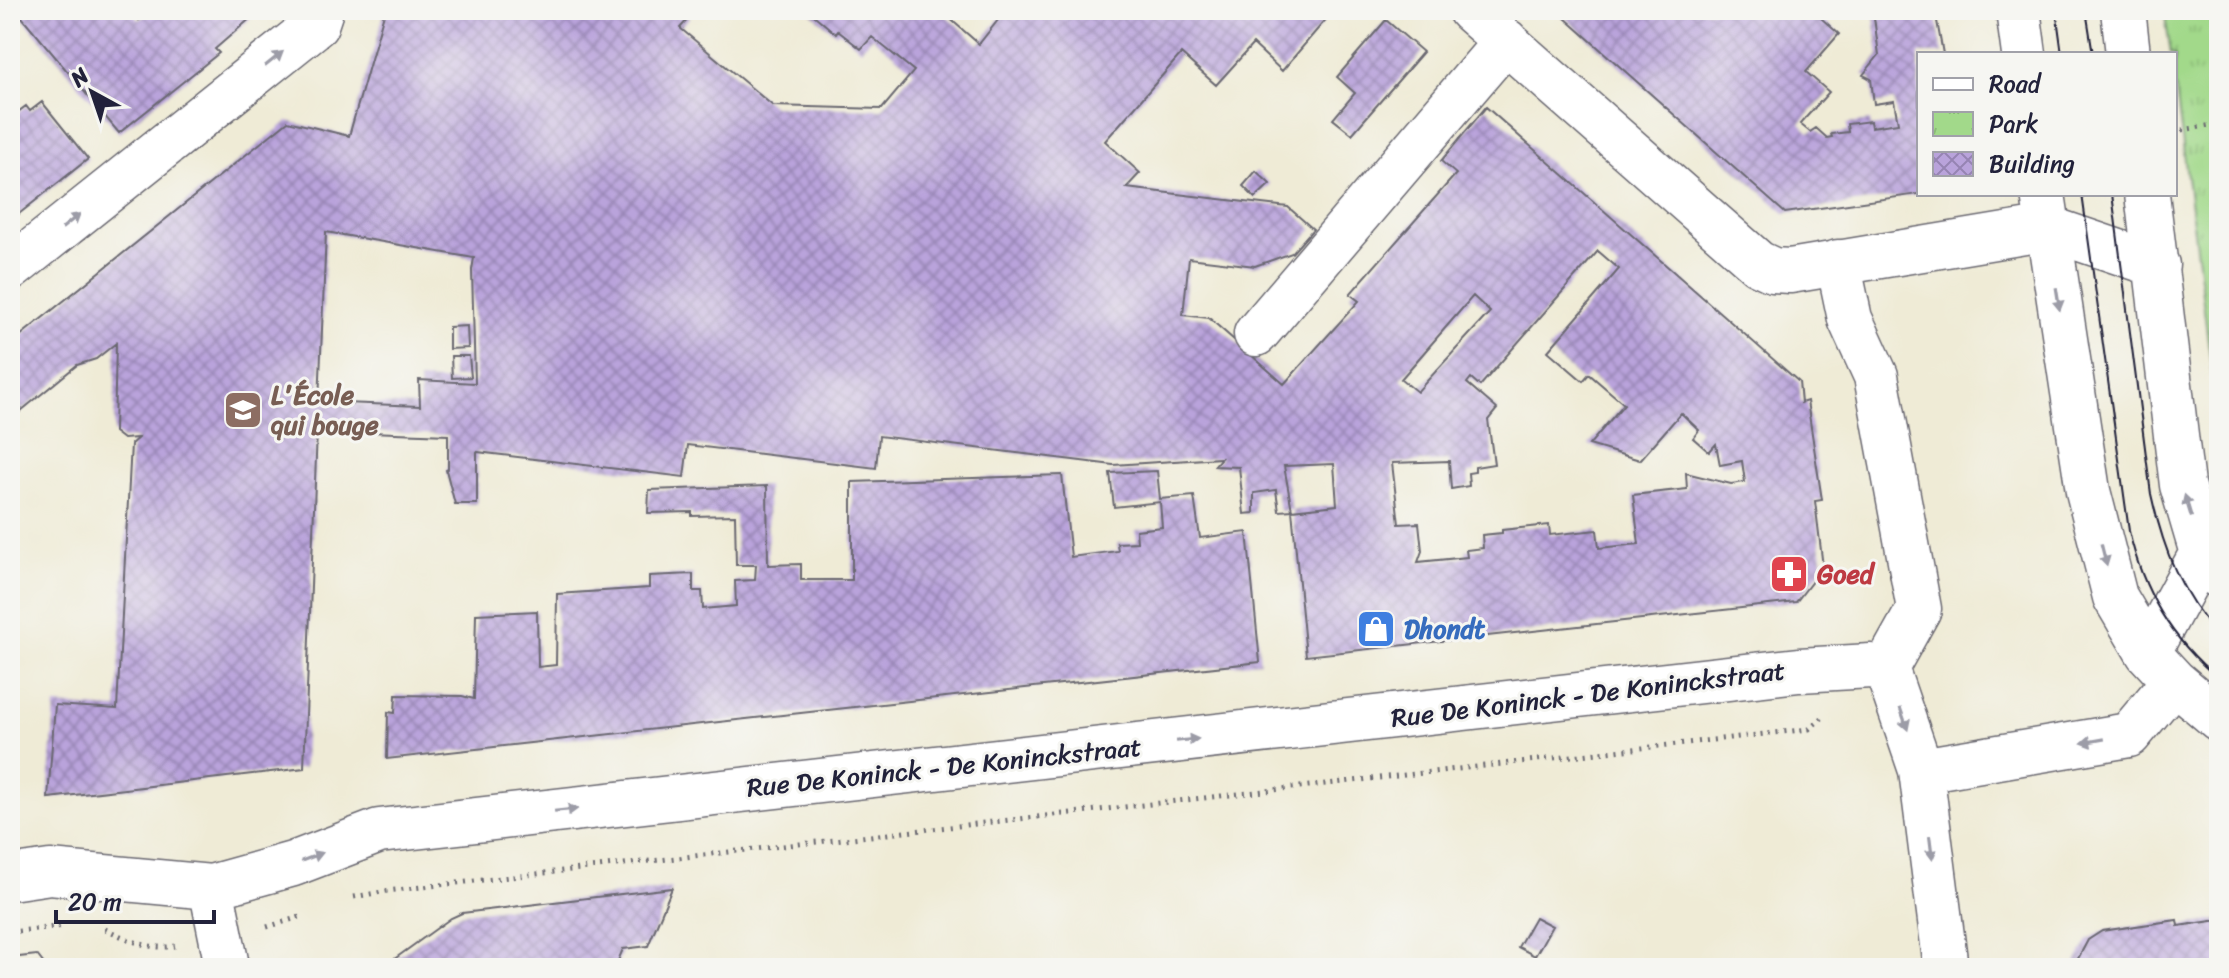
<svg xmlns="http://www.w3.org/2000/svg" width="2229" height="978" viewBox="0 0 2229 978" font-family="Sriracha,sans-serif">
  <style>
    .park { fill: url(#park-tufts); stroke: #627e62; stroke-width: 2 }
    .building { fill: url(#building-cross-hatch); fill-rule: evenodd }
    .lines { fill: none; stroke-linecap: round; stroke-linejoin: round }
    .minor-casing { stroke: #6a6871; stroke-width: 47 }
    .path { stroke: #6a6871; stroke-width: 5; stroke-dasharray: 2 6; stroke-linecap: butt }
    .minor { stroke: #fff; stroke-width: 44 }
    .tram { stroke: #22223b; stroke-width: 2 }
    .oneway { fill: #9c9ca7 }
    .labels { text-anchor: middle; stroke-width: 6; stroke-linejoin: round; paint-order: stroke }
    .education-label { font-size: 26px; font-weight: bold; fill: #785e54; stroke: #f6f6f2; text-anchor: start }
    .health-label { font-size: 26px; font-weight: bold; fill: #be3a42; stroke: #f6f6f2; text-anchor: start }
    .shop-label { font-size: 26px; font-weight: bold; fill: #366cbe; stroke: #f6f6f2; text-anchor: start }
    .street-label { font-size: 26px; fill: #22223b; stroke: #f6f6f2 }
  </style>
  <defs>
    <pattern id="park-tufts" width="24" height="20" patternUnits="userSpaceOnUse" patternTransform="scale(2)"><rect width="24" height="20" fill="#a2d98a"/><path d="M3 7l-1-3M5 7V3M7 7l1-3M15 17l-1-3M17 17v-4M19 17l1-3" fill="none" stroke="#8bba78"/></pattern>
    <pattern id="building-cross-hatch" width="8" height="8" patternUnits="userSpaceOnUse" patternTransform="scale(2)"><rect width="8" height="8" fill="#b9a3db"/><path d="M0 0l8 8M0 8l8-8" fill="none" stroke="#9684b3"/></pattern>
  </defs>
  <rect width="100%" height="100%" fill="#f6f6f2"/>
  <filter id="ink" filterUnits="userSpaceOnUse"><feTurbulence type="fractalNoise" baseFrequency=".0125" numOctaves="2"/><feDisplacementMap in="SourceGraphic" scale="16" xChannelSelector="R" yChannelSelector="G"/><feConvolveMatrix kernelMatrix="1 2 1 2 8 2 1 2 1" color-interpolation-filters="sRGB"/></filter>
  <filter id="wash" filterUnits="userSpaceOnUse"><feTurbulence type="fractalNoise" baseFrequency=".006" numOctaves="4" result="noise"/><feDisplacementMap in="SourceGraphic" scale="32" xChannelSelector="R" yChannelSelector="G"/><feGaussianBlur stdDeviation="1.8" result="paint"/><feColorMatrix in="noise" values="0 0 0 0 0 0 0 0 0 0 0 0 0 0 0 0 0 1.4 0 .05"/><feComposite in="paint" operator="in"/></filter>
  <g filter="url(#wash)">
    <rect width="100%" height="100%" fill="#efebd6"/>
    <path class="park" d="M 2164,10 L 2219,10 L 2219,427 L 2175,83 L 2175,54 L 2171,54 Z"/>
    <g id="blocks">
      <path class="building" d="M 16,10 L 131,10 L 139,20 L 152,10 L 260,10 L 215,49 L 219,53 L 119,133 Z
        M 385,10 L 683,10 L 690,17 L 680,28 L 773,106 L 882,109 L 914,71 L 872,37 L 861,49 L 838,31 L 836,34 L 808,10 L 940,10 L 979,44 L 1006,10 L 1334,10 L 1282,71 L 1253,44 L 1216,85 L 1181,54 L 1105,141 L 1140,173 L 1126,188 L 1288,207 L 1313,229 L 1292,253 L 1255,266 L 1189,258 L 1183,315 L 1209,318 L 1284,384 L 1359,301 L 1350,294 L 1456,174 L 1441,161 L 1486,107 L 1799,382 L 1801,403 L 1807,401 L 1822,500 L 1815,501 L 1823,567 L 1796,602 L 1306,656 L 1292,510 L 1337,505 L 1334,464 L 1284,466 L 1292,510 L 1279,511 L 1276,490 L 1254,493 L 1254,513 L 1244,514 L 1239,467 L 1214,466 L 1221,458 L 1113,465 L 879,436 L 876,468 L 688,445 L 684,477 L 477,452 L 477,504 L 455,504 L 446,470 L 448,469 L 448,435 L 317,430 L 304,768 L 48,798 L 55,705 L 117,709 L 131,444 L 138,438 L 123,439 L 114,432 L 116,343 L 96,359 L 77,365 L 10,420 L 10,344 L 288,121 L 349,136 ZM 326,232 L 474,258 L 472,270 L 475,383 L 419,380 L 420,406 L 319,402 ZM 1598,251 L 1619,269 L 1548,351 L 1583,381 L 1589,374 L 1624,404 L 1589,445 L 1640,460 L 1681,413 L 1699,430 L 1693,438 L 1709,452 L 1716,444 L 1720,465 L 1742,461 L 1745,482 L 1731,484 L 1686,473 L 1687,489 L 1633,495 L 1639,544 L 1599,548 L 1597,530 L 1550,535 L 1549,525 L 1502,530 L 1502,533 L 1482,535 L 1483,548 L 1466,550 L 1467,557 L 1418,562 L 1422,551 L 1419,523 L 1399,524 L 1392,463 L 1449,461 L 1451,489 L 1469,486 L 1468,473 L 1475,472 L 1475,467 L 1494,464 L 1488,420 L 1497,409 L 1467,383 L 1471,378 L 1480,386 ZM 1473,296 L 1490,312 L 1417,392 L 1401,379 Z
        M 1556,10 L 1812,10 L 1839,34 L 1806,72 L 1829,92 L 1800,124 L 1810,132 L 1816,128 L 1827,138 L 1832,137 L 1831,134 L 1848,132 L 1847,124 L 1870,121 L 1871,127 L 1898,123 L 1894,101 L 1874,104 L 1871,79 L 1863,75 L 1879,55 L 1873,10 L 1935,10 L 1943,54 L 1919,54 L 1919,194 L 1785,213 Z
        M 1386,20 L 1423,52 L 1352,134 L 1333,119 L 1355,93 L 1337,77 Z
        M 42,102 L 88,159 L 10,221 L 10,118 L 26,106 L 30,111 Z
        M 1256,171 L 1270,184 L 1255,198 L 1243,186 Z
        M 467,326 L 468,348 L 449,349 L 449,327 Z
        M 451,356 L 469,356 L 471,377 L 452,378 Z
        M 1157,471 L 1160,499 L 1194,496 L 1200,538 L 1247,532 L 1260,662 L 387,759 L 388,712 L 395,713 L 396,695 L 462,696 L 474,699 L 476,614 L 537,611 L 538,667 L 556,665 L 557,594 L 649,588 L 649,576 L 693,574 L 693,591 L 702,591 L 703,609 L 736,606 L 735,581 L 755,580 L 756,565 L 736,565 L 735,515 L 692,516 L 692,512 L 648,513 L 649,490 L 767,486 L 768,565 L 801,564 L 801,580 L 852,580 L 852,482 L 1062,475 L 1071,557 L 1118,551 L 1117,543 L 1137,542 L 1136,530 L 1162,527 L 1160,502 L 1114,507 L 1110,473 Z
        M 672,888 L 648,946 L 623,949 L 615,968 L 382,968 L 451,918 L 462,913 Z
        M 1535,917 L 1552,926 L 1535,956 L 1518,947 Z
        M 2177,920 L 2178,926 L 2219,920 L 2219,968 L 2073,968 L 2088,940 L 2102,931 Z
        M 37,955 L 47,968 L 10,968 L 10,958 Z"/>
    </g>
  </g>
  <g filter="url(#ink)">
    <use href="#blocks" fill-opacity="0" stroke="#6a6871" stroke-width="2"/>
    <g class="lines">
      <g class="minor-casing">
        <path id="minor" d="M 1470,10 L 1758,263 L 1773,270 L 1790,271 L 2048,228 L 2157,265
          M 2018,10 L 2024,54
          M 2123,10 L 2128,54
          M 2043,194 L 2088,491 L 2115,597 L 2148,653 L 2174,681 L 2219,719
          M 2147,194 L 2182,485 L 2202,553 L 2219,576
          M 1838,262 L 1850,319 L 1876,376 L 1919,609 L 1886,668 L 1921,770 L 1946,968
          M 10,269 L 316,25 L 321,10
          M 1256,334 L 1506,41
          M 2148,653 L 2202,553
          M 1921,770 L 2129,735 L 2174,681
          M 10,878 L 50,872 L 211,887 L 293,864 L 379,831 L 1799,670 L 1871,666 L 1886,668
          M 211,887 L 226,961 L 225,968"/>
      </g>
      <path class="path" d="M 2182,130 L 2219,124
        M 354,897 L 387,891 L 1809,729 L 1822,718
        M 267,927 L 303,916
        M 105,929 C 128,939 149,951 175,946
        M 10,932 L 64,926"/>
      <use href="#minor" class="minor"/>
      <path class="tram" d="M 2056,10 L 2062,54
        M 2086,10 L 2093,54
        M 2082,194 L 2129,531 C 2143,592 2171,639 2219,679
        M 2112,194 L 2151,494 C 2164,552 2180,592 2219,637"/>
    </g>
    <defs><path id="oneway-solid" d="M-6-.8H1V-3.2L6.5 0L1 3.2V.8H-6Z" transform="scale(2)"/></defs>
    <g class="oneway">
      <use href="#oneway-solid" transform="translate(274 59) rotate(-39)"/>
      <use href="#oneway-solid" transform="translate(71 221) rotate(-39)"/>
      <use href="#oneway-solid" transform="translate(2058 299) rotate(81)"/>
      <use href="#oneway-solid" transform="translate(2188 506) rotate(-107)"/>
      <use href="#oneway-solid" transform="translate(2104 555) rotate(76)"/>
      <use href="#oneway-solid" transform="translate(1904 719) rotate(71)"/>
      <use href="#oneway-solid" transform="translate(1187 740) rotate(-6)"/>
      <use href="#oneway-solid" transform="translate(2093 741) rotate(170)"/>
      <use href="#oneway-solid" transform="translate(566 810) rotate(-6)"/>
      <use href="#oneway-solid" transform="translate(1931 848) rotate(83)"/>
      <use href="#oneway-solid" transform="translate(312 857) rotate(-21)"/>
    </g>
  </g>
  <defs>
    <g id="school-square" transform="scale(2)"><rect x="-9" y="-9" width="18" height="18" rx="4" fill="#8d6e63" stroke="#f6f6f2"/><path d="M0-5L7-2L0 1L-7-2ZM-4 1L0 2.5L4 1V4Q0 6-4 4Z" fill="#fff"/></g>
    <g id="pharmacy-square" transform="scale(2)"><rect x="-9" y="-9" width="18" height="18" rx="4" fill="#e0444e" stroke="#f6f6f2"/><path d="M-2-6h4v4h4v4h-4v4h-4v-4h-4v-4h4Z" fill="#fff"/></g>
    <g id="shop-square" transform="scale(2)"><rect x="-9" y="-9" width="18" height="18" rx="4" fill="#3f7fe0" stroke="#f6f6f2"/><path d="M-5-2.5h2.3a2.7 3.5 0 0 1 5.4 0H5L5.5 6h-11ZM-1.5-2.5h3a1.5 2.3 0 0 0-3 0Z" fill="#fff"/></g>
  </defs>
  <g fill-rule="evenodd">
    <use href="#school-square" x="243" y="410"/>
    <use href="#pharmacy-square" x="1789" y="574"/>
    <use href="#shop-square" x="1376" y="629"/>
  </g>
  <g class="labels">
    <g class="education-label">
      <text x="271" y="404">L'École<tspan x="271" dy="30">qui bouge</tspan></text>
    </g>
    <g class="health-label">
      <text x="1817" y="583">Goed</text>
    </g>
    <g class="shop-label">
      <text x="1404" y="638">Dhondt</text>
    </g>
    <g class="street-label">
      <text transform="translate(1588 694) rotate(-7)" y="9">Rue De Koninck - De Koninckstraat</text>
      <text transform="translate(944 767) rotate(-6)" y="9">Rue De Koninck - De Koninckstraat</text>
    </g>
  </g>
  <rect width="2229" height="978" fill="none" stroke="#f6f6f2" stroke-width="40"/>
  <rect x="1917" y="52" width="260" height="144" fill="#f6f6f2" stroke="#a1a1a9" stroke-width="2"/>
  <rect x="1933" y="78" width="40" height="12" fill="#ffffff" stroke="#a1a1a9" stroke-width="2"/>
  <text x="1989" y="92" font-size="24" fill="#22223b">Road</text>
  <rect x="1933" y="112" width="40" height="24" fill="url(#park-tufts)" stroke="#a1a1a9" stroke-width="2"/>
  <text x="1989" y="132" font-size="24" fill="#22223b">Park</text>
  <rect x="1933" y="152" width="40" height="24" fill="url(#building-cross-hatch)" stroke="#a1a1a9" stroke-width="2"/>
  <text x="1989" y="172" font-size="24" fill="#22223b">Building</text>
  <g transform="translate(92 92) rotate(320)" stroke="#f6f6f2" stroke-width="6" paint-order="stroke">
  <path d="M0-6L14 30L0 20L-14 30Z" fill="#22223b"/>
  <text y="-12" font-size="22" font-weight="bold" text-anchor="middle" fill="#22223b">N</text>
  </g>
  <path d="M56 910v12h158v-12" fill="none" stroke="#22223b" stroke-width="4"/>
  <text x="68" y="910" font-size="24" fill="#22223b" stroke="#f6f6f2" stroke-width="6" paint-order="stroke">20 m</text>
</svg>
